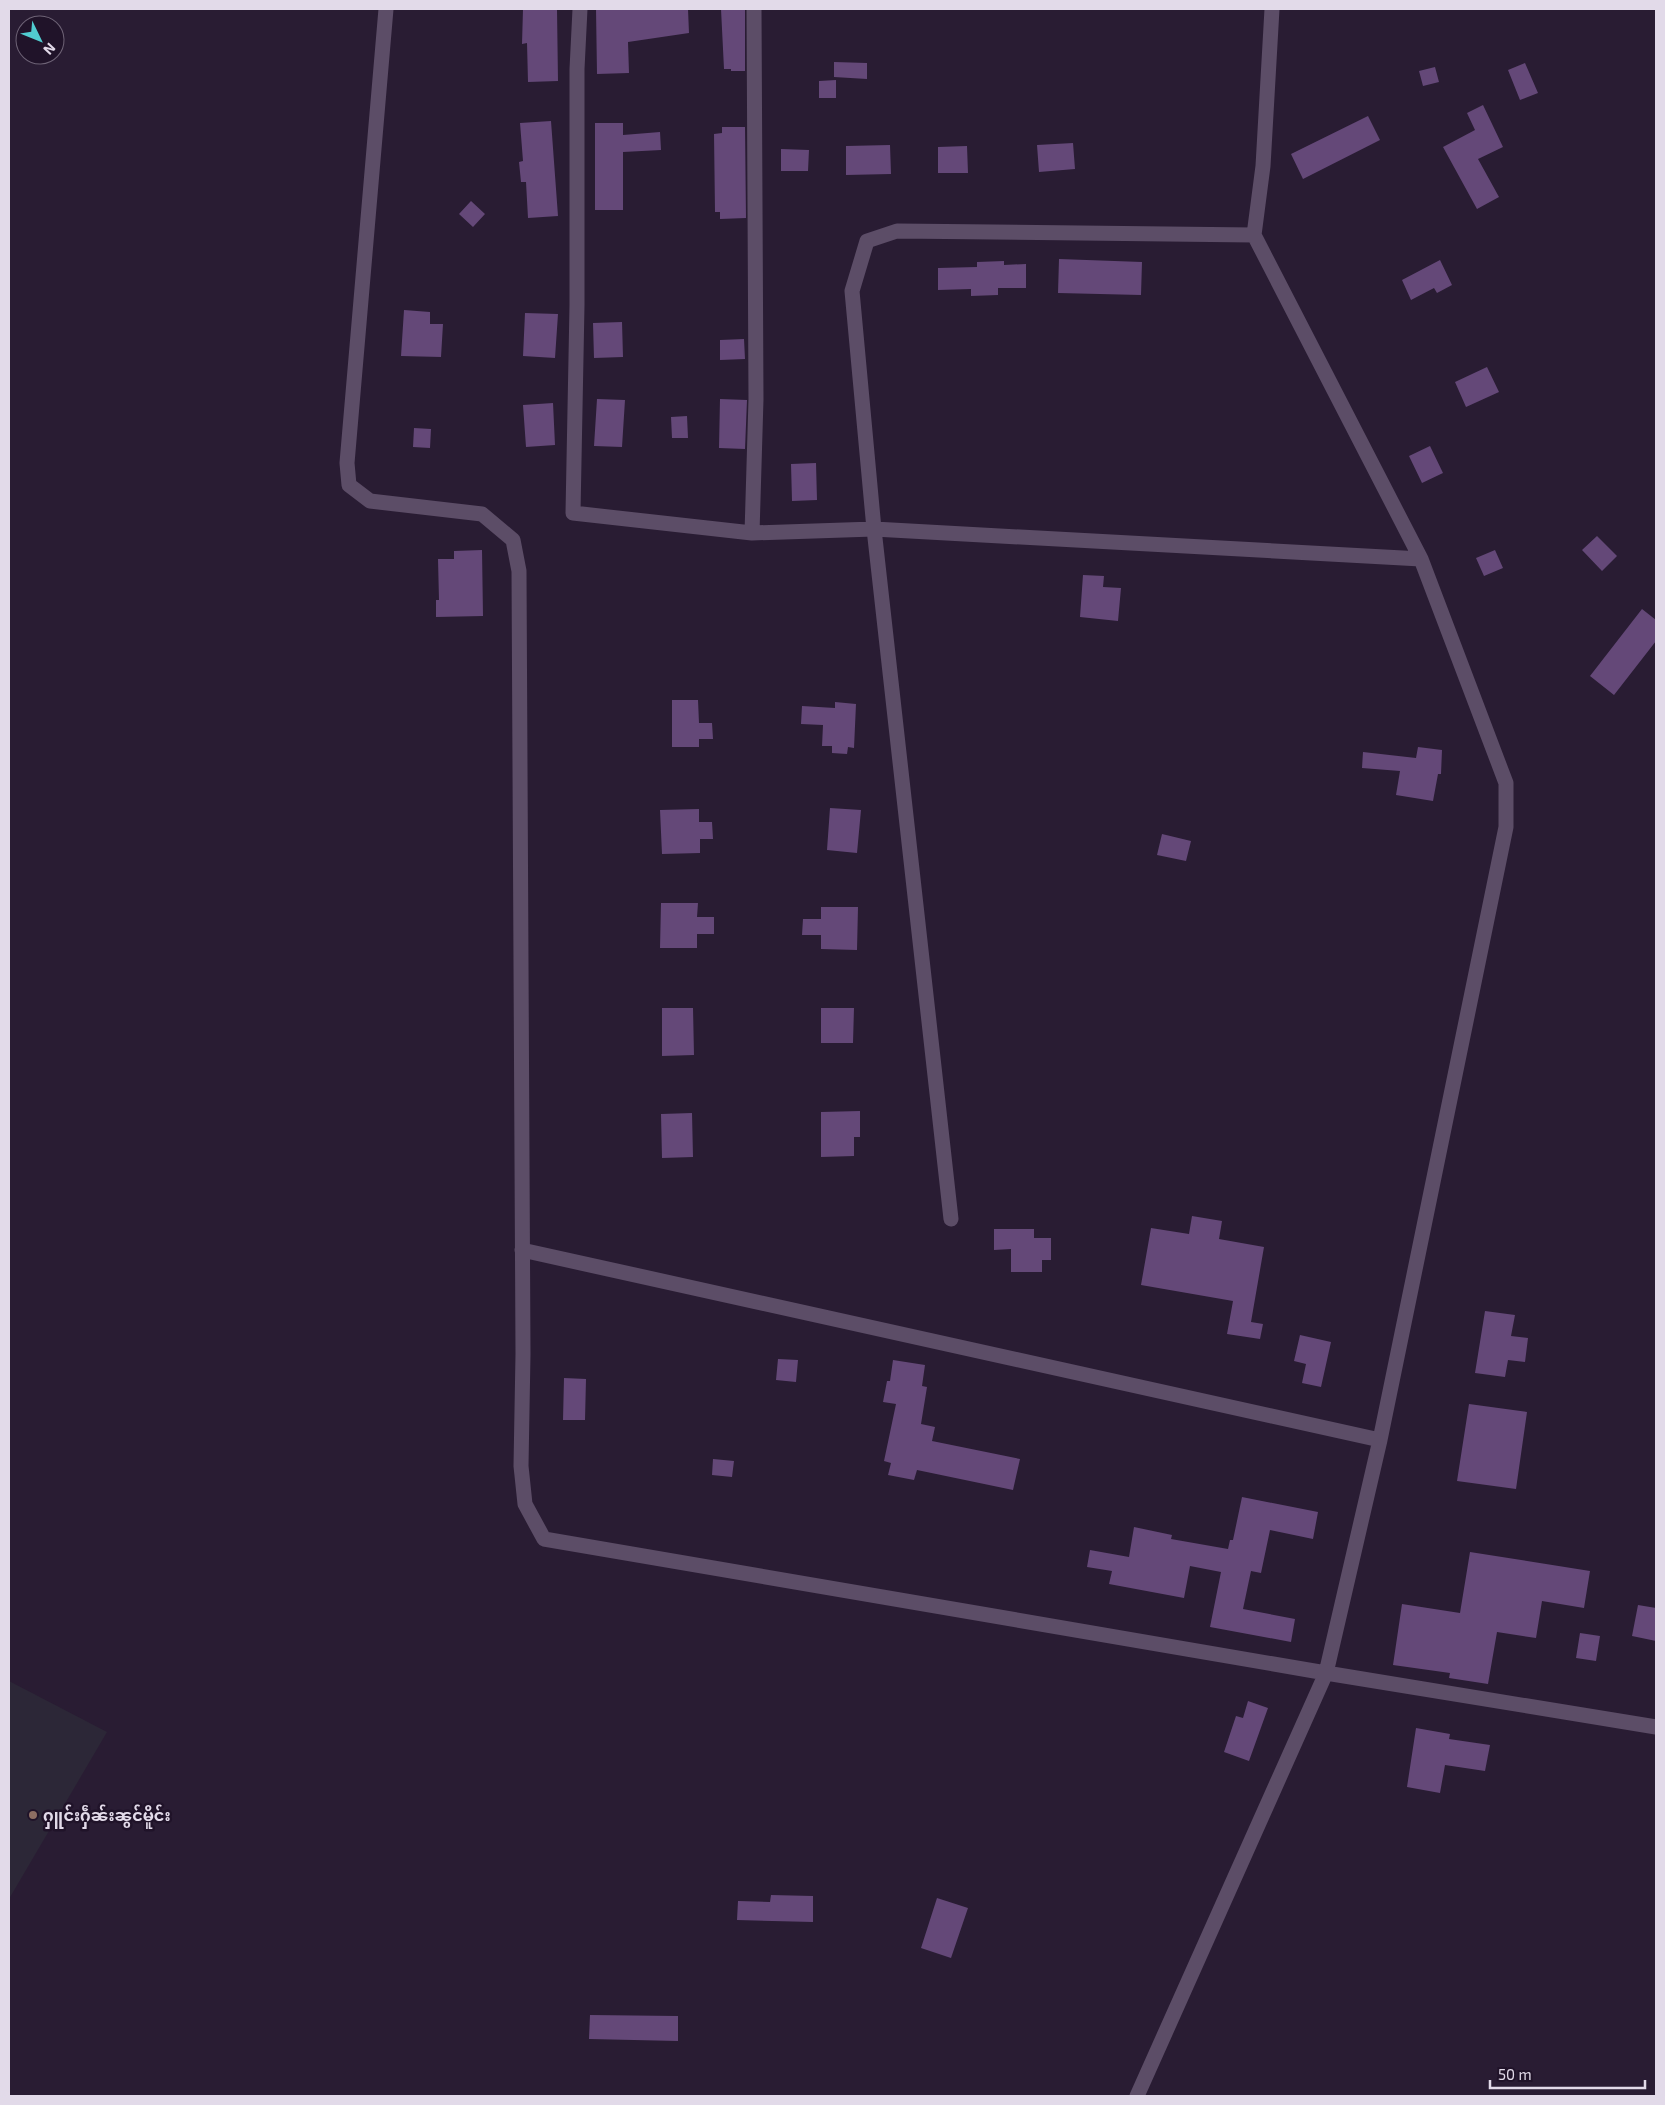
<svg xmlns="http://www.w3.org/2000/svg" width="1665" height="2105" viewBox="0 0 1665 2105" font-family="'Exo 2','Noto Sans Myanmar',sans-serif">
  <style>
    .education { fill: #2c2737 }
    .building { fill: #644878 }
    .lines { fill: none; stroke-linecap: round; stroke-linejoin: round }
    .street { stroke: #5c4d67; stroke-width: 15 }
    .education-dot { fill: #8d6e63; stroke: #201329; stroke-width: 2 }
    .labels { text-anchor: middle; stroke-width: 5; stroke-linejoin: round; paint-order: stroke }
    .poi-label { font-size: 16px; font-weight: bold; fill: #e2dae9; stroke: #201329; text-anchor: start }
  </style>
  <rect width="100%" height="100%" fill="#291c33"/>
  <path class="education" d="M 9,1681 L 107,1732 L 9,1899 Z"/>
  <path class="building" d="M 523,9 L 557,9 L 558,81 L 528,82 L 527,43 L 522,44 Z
    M 596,9 L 688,9 L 689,33 L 628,42 L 629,73 L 597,74 Z
    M 721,9 L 745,9 L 745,71 L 731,71 L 731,69 L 724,69 Z
    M 834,62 L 867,63 L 867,79 L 834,77 Z
    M 1525,63 L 1538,93 L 1520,100 L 1508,70 Z
    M 1435,67 L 1439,82 L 1423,86 L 1419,71 Z
    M 836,80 L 836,98 L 819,98 L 819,81 Z
    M 1483,105 L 1503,147 L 1478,159 L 1499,197 L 1477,209 L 1443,147 L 1475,130 L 1467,113 Z
    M 1368,116 L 1380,140 L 1303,179 L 1291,154 Z
    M 551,121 L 558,216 L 528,218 L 526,182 L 521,182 L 519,162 L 523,161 L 520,123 Z
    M 595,123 L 623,123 L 623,135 L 660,132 L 661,150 L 623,152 L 623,210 L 595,210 Z
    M 722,127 L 745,127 L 746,218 L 720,219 L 720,212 L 715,212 L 714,134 L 722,133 Z
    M 1073,143 L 1075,169 L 1039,172 L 1037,145 Z
    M 890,145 L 891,174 L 846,175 L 846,146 Z
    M 967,146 L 968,173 L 938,173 L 938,147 Z
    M 781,149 L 809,150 L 808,171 L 781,171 Z
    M 471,201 L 485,214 L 473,227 L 459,214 Z
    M 1059,259 L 1142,262 L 1141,295 L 1058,293 Z
    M 1440,260 L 1452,285 L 1437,293 L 1434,288 L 1411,300 L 1402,280 Z
    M 1004,261 L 1004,265 L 1026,264 L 1026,288 L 998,288 L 998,295 L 971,296 L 971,289 L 938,290 L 938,268 L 977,267 L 977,262 Z
    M 404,310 L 430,312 L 430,324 L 443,324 L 441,357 L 401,356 Z
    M 525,313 L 558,314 L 555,358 L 523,356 Z
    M 622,322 L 623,357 L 594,358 L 593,323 Z
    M 744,339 L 745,359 L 720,360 L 720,340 Z
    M 1487,367 L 1499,392 L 1466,407 L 1455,382 Z
    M 597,399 L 625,400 L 622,447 L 594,446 Z
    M 720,399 L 747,400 L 745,449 L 719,448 Z
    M 553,403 L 555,445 L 526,447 L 523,405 Z
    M 687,416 L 688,438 L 672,438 L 671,417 Z
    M 414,428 L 431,429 L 430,448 L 413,447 Z
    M 1430,446 L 1443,473 L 1422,483 L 1409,456 Z
    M 816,463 L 817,500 L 792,501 L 791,464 Z
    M 1597,536 L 1617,556 L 1602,571 L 1582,550 Z
    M 482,550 L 483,616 L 436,617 L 436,600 L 439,600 L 438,559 L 454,559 L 454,551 Z
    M 1495,550 L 1503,568 L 1484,576 L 1476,558 Z
    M 1083,575 L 1104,576 L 1103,587 L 1121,588 L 1118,621 L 1080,617 Z
    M 1642,609 L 1656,620 L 1656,641 L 1614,695 L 1590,676 Z
    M 672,700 L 698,700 L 699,723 L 712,723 L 713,739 L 699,739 L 699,747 L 672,747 Z
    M 835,702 L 856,704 L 854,748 L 848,747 L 847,754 L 832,753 L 832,746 L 822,746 L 823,725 L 801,724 L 802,706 L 835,708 Z
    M 1418,747 L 1442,750 L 1441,774 L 1438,774 L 1433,801 L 1396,795 L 1400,771 L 1362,768 L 1363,752 L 1416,758 Z
    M 830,808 L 861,810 L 857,853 L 827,850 Z
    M 699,809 L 699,822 L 712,822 L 713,839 L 700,839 L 700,853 L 662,854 L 660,810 Z
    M 1162,834 L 1191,841 L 1186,861 L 1157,855 Z
    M 661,903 L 698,903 L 697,917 L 714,917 L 714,934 L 697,934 L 697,948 L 660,948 Z
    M 821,907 L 858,907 L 857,950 L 821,949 L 821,935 L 802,935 L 803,919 L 821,919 Z
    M 662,1008 L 693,1008 L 694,1055 L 662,1056 Z
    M 821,1008 L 854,1008 L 853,1043 L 821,1043 Z
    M 860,1111 L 860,1137 L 854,1137 L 854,1156 L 821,1157 L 821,1112 Z
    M 692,1113 L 693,1157 L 662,1158 L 661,1114 Z
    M 1192,1216 L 1222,1221 L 1219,1239 L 1264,1247 L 1251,1322 L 1263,1324 L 1260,1339 L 1227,1334 L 1233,1301 L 1141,1285 L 1151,1228 L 1189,1234 Z
    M 994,1229 L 1034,1229 L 1034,1238 L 1051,1238 L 1051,1260 L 1042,1260 L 1042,1272 L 1011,1272 L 1011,1249 L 994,1250 Z
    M 1485,1311 L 1515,1315 L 1511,1336 L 1528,1338 L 1525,1362 L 1508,1360 L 1505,1377 L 1475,1373 Z
    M 1300,1335 L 1331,1342 L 1321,1387 L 1302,1383 L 1306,1364 L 1294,1361 Z
    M 778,1359 L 798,1360 L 796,1382 L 776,1380 Z
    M 893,1360 L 925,1365 L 922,1386 L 927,1387 L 921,1424 L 935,1427 L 932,1441 L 1020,1459 L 1013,1490 L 917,1470 L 914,1480 L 888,1475 L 891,1463 L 884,1461 L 896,1404 L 883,1402 L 887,1381 L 890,1381 Z
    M 564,1378 L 586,1379 L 585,1420 L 563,1420 Z
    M 1469,1404 L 1527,1412 L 1516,1489 L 1457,1481 Z
    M 713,1459 L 734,1461 L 732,1477 L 712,1475 Z
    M 1242,1497 L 1318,1512 L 1313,1539 L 1270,1530 L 1261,1573 L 1251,1571 L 1243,1609 L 1295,1619 L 1291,1642 L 1210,1627 L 1221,1572 L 1190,1566 L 1184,1598 L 1109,1584 L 1112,1571 L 1087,1567 L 1090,1550 L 1129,1557 L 1134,1527 L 1172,1535 L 1171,1539 L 1228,1549 L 1230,1540 L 1233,1540 Z
    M 1470,1552 L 1590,1571 L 1584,1608 L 1542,1601 L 1536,1638 L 1497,1632 L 1488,1684 L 1449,1678 L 1450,1673 L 1393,1665 L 1402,1604 L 1460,1613 Z
    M 1638,1605 L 1656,1608 L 1656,1641 L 1632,1636 Z
    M 1580,1633 L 1600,1636 L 1596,1661 L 1576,1658 Z
    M 1248,1701 L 1268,1708 L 1249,1761 L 1224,1752 L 1236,1716 L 1243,1718 Z
    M 1416,1728 L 1450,1734 L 1449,1739 L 1490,1745 L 1485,1771 L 1445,1765 L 1440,1793 L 1407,1787 Z
    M 771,1895 L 813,1896 L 813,1922 L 737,1920 L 738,1901 L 770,1902 Z
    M 937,1898 L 968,1908 L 951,1958 L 921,1948 Z
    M 590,2015 L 678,2016 L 678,2041 L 589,2039 Z"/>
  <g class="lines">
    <path class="street" d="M 386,9 L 347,463 L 349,485 L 370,501 L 482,514 L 513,540 L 519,571 L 523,1354 L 521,1466 L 525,1504 L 544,1539 L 1326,1673 L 1656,1727
      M 580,9 L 577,69 L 577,305 L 573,513 L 752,533
      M 754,9 L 756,399 L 752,533 L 874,529 L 1421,559
      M 951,1219 L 874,529 L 852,291 L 867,241 L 897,231 L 1254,235
      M 522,1250 L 1380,1440
      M 1137,2096 L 1326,1673 L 1380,1440 L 1506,827 L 1506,783 L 1421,559 L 1254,235 L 1263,166 L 1272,9"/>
  </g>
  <circle class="education-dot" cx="33" cy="1815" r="5"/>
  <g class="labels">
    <g class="poi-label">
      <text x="43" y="1821">ႁူင်းႁဵၼ်းၼွင်မိူင်း</text>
    </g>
  </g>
  <rect width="1665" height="2105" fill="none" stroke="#e2dae9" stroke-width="20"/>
  <g transform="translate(40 40) rotate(133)"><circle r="24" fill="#201329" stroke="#6e6376"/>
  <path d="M0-4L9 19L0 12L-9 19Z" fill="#51ccd1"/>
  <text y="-8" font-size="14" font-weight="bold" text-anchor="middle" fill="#e2dae9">N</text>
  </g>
  <path d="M1490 2080v8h155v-8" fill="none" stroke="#e2dae9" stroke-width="2.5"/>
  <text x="1498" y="2080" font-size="15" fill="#e2dae9" stroke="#201329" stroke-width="4" paint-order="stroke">50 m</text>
</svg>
